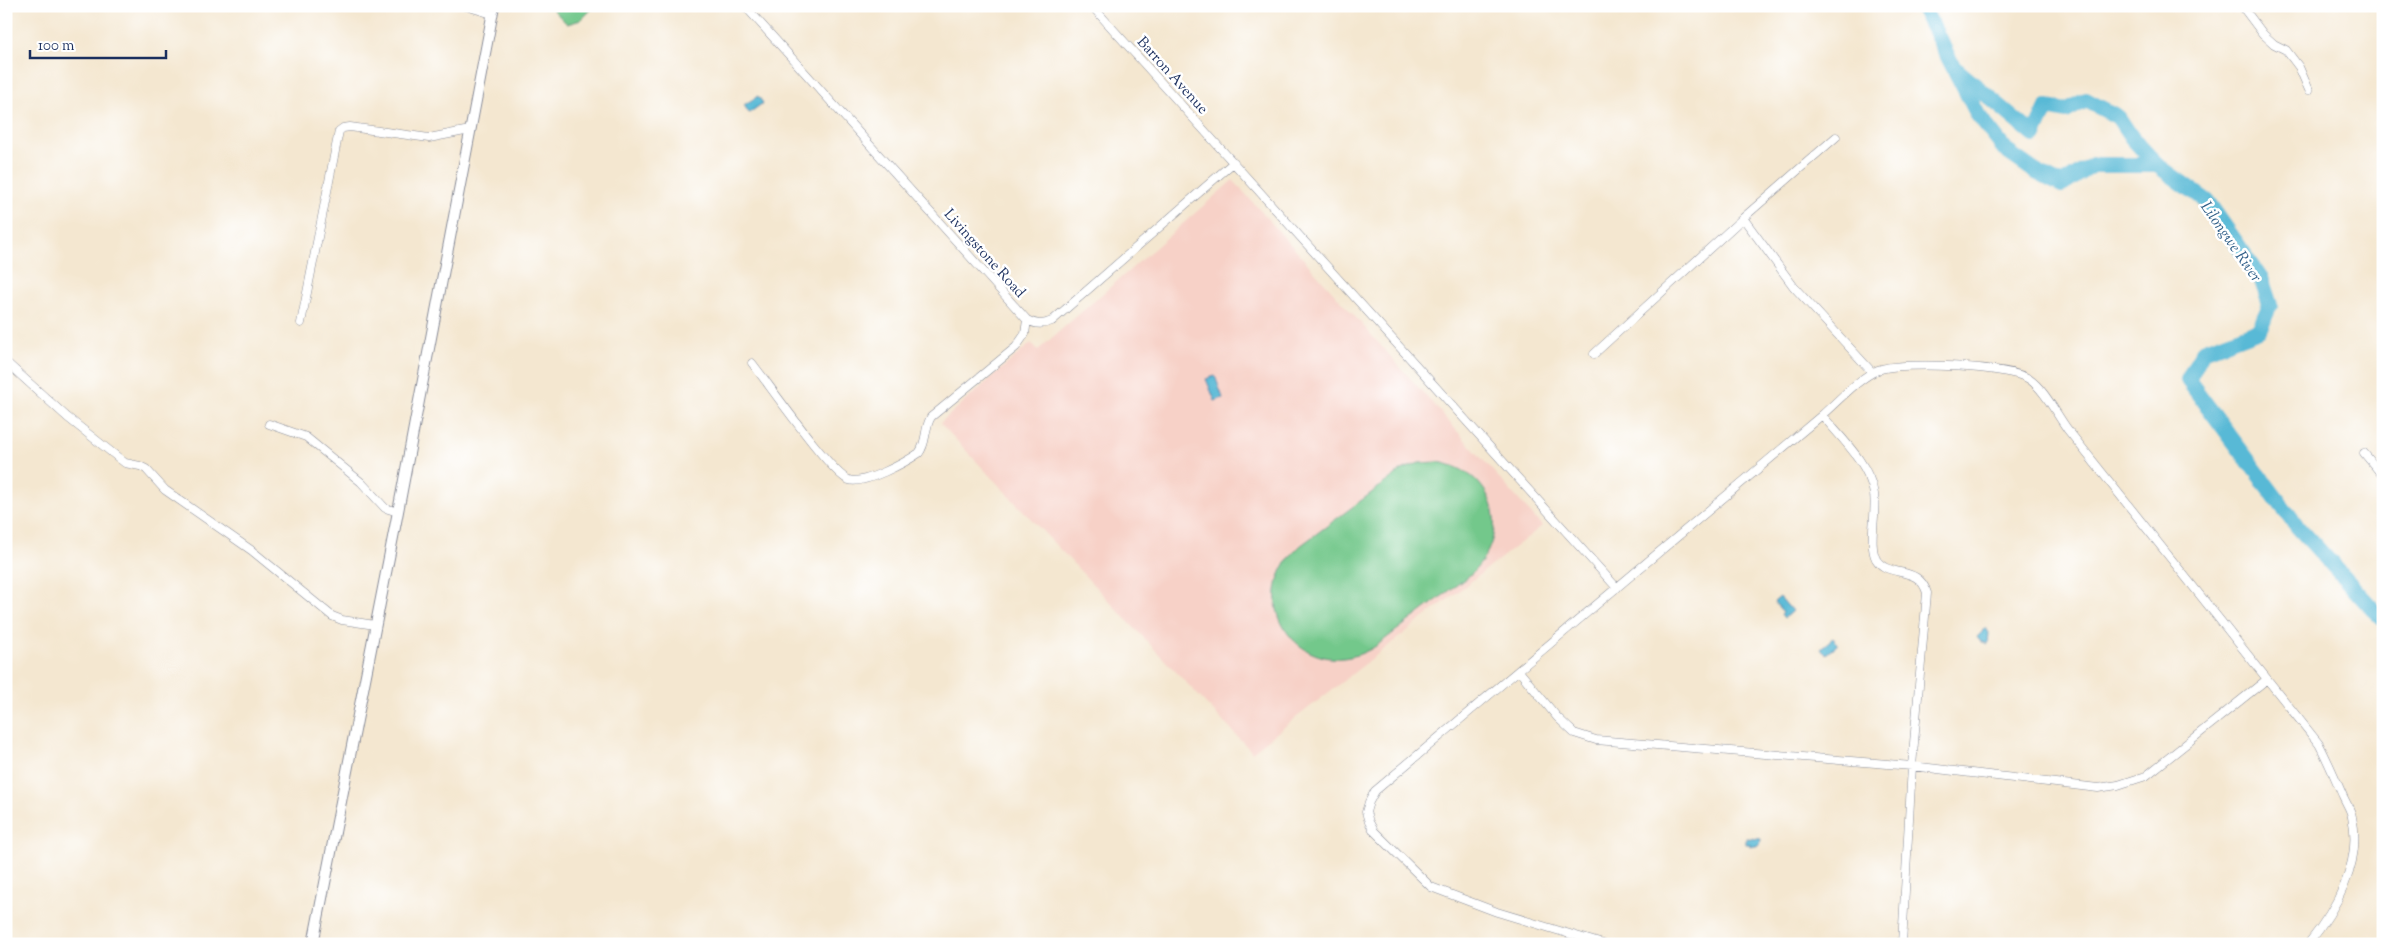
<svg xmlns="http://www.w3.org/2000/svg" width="2389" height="950" viewBox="0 0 2389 950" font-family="'Sorts Mill Goudy',serif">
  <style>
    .built { fill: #f7d1c7 }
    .green { fill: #73c88b; stroke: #477c74 }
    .water { fill: #58b9d6; stroke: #3a749a }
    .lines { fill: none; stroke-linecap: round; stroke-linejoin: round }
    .river { stroke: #58b9d6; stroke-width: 16 }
    .street-casing { stroke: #888b97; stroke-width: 9 }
    .secondary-casing { stroke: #888b97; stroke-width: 12 }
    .street { stroke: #fff; stroke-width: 8 }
    .secondary { stroke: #fff; stroke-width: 10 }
    .labels { text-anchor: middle; stroke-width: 5; stroke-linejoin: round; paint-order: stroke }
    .street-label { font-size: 15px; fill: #1b2f5e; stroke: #fff }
    .water-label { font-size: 16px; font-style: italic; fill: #305f88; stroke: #fff }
  </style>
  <rect width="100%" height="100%" fill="#fff"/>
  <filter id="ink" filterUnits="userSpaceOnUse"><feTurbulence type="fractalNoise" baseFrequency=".02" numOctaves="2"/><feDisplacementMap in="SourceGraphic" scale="10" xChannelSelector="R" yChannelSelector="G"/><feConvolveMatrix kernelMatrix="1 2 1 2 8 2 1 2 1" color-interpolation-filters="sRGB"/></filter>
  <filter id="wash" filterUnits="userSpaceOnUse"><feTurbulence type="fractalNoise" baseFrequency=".0096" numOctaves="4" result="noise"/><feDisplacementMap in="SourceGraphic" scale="20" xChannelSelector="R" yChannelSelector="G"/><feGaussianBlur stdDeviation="1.12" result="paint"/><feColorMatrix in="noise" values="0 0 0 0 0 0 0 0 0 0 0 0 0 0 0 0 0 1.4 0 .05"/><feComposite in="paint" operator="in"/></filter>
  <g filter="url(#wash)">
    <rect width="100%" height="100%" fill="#f4e7d0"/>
    <path class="built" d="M 1233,180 L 1542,526 L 1252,752 L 940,423 L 1031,343 L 1038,350 Z"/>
    <path class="green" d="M 550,6 L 595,6 L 581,20 L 567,24 Z
      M 1438,462 C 1497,472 1513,535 1470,575 L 1376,646 C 1306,691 1238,603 1300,546 L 1402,470 L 1419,463 Z"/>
    <path class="water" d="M 758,96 L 763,103 L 749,113 L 744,105 Z
      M 1215,376 L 1223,398 L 1215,401 L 1206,379 Z
      M 1780,597 L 1792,611 L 1784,618 L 1781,614 L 1783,612 L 1774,602 Z
      M 1986,628 L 1989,633 L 1988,644 L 1980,641 L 1977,637 Z
      M 1833,638 L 1838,644 L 1826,654 L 1821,648 Z
      M 1746,838 L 1761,839 L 1760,845 L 1750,847 L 1750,844 L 1746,844 Z"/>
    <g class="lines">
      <path class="river" d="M 1922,6 L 1978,115 L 2006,151 L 2036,172 L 2062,185 L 2093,165 L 2157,165 L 2207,201 L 2261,278 L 2270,305 L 2259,330 L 2203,351 L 2188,380 L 2297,526 L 2369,605 L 2383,618
        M 1957,70 L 2034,135 L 2047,107 L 2066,111 L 2086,100 L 2118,117 L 2132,138 L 2157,165"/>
    </g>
  </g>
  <g filter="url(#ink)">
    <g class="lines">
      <g class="street-casing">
        <path id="street" d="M 466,6 L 492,14
          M 745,6 L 1027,320 C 1036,325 1043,325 1052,321 L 1234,162
          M 1092,6 L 1617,588
          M 2242,6 L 2263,34 L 2274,44 L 2286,50 L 2299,67 L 2309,90
          M 1836,137 L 1743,218 L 1794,287 L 1872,372
          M 301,323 L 339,131 L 343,128 L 350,127 L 429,138 L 470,130
          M 1594,354 L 1743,218
          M 6,362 L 67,417 L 125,463 L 140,466 L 146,469 L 165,490 L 251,550 L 332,616 L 342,620 L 375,625
          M 752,363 C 768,383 831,474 849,480 C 864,485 906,462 919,453 C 927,443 924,428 931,417 L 1016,347 L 1025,334 L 1027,320
          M 1822,415 C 1841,438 1869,463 1874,494 C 1877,512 1868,544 1876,559 C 1888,579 1919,564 1927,593 L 1912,766 L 1902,944
          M 269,424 L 306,437 L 361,482 L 385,508 L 398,512
          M 2364,453 L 2383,476
          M 1519,671 L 1557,717 L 1574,733 L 1596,740 L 1912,766 L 2098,788 L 2118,785 L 2146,776 L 2266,680
          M 1603,944 L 1497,912 L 1431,887 L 1374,831 L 1369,822 L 1366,812 L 1369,802 L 1375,791 L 1822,415 C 1838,401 1860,377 1878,370 C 1900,361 2010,366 2029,379 C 2045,390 2056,414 2068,430 L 2319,744 C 2328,761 2335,778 2343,796 C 2346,803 2351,810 2352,817 C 2363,863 2335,911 2308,944"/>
      </g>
      <g class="secondary-casing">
        <path id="secondary" d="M 313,944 L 396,522 L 494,6"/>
      </g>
      <use href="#street" class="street"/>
      <use href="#secondary" class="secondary"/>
    </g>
  </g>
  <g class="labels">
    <g class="street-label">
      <text transform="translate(1173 75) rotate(48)" y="5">Barron Avenue</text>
      <text transform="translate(985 253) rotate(48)" y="5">Livingstone Road</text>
    </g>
    <g class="water-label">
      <text transform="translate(2232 241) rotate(55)" y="6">Lilongwe River</text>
    </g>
  </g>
  <rect width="2389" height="950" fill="none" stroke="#fff" stroke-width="25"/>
  <path d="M30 50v8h136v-8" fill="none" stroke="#1b2f5e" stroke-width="2.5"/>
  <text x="38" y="50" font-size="15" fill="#1b2f5e" stroke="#ffffff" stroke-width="4" paint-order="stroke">100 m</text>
</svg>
